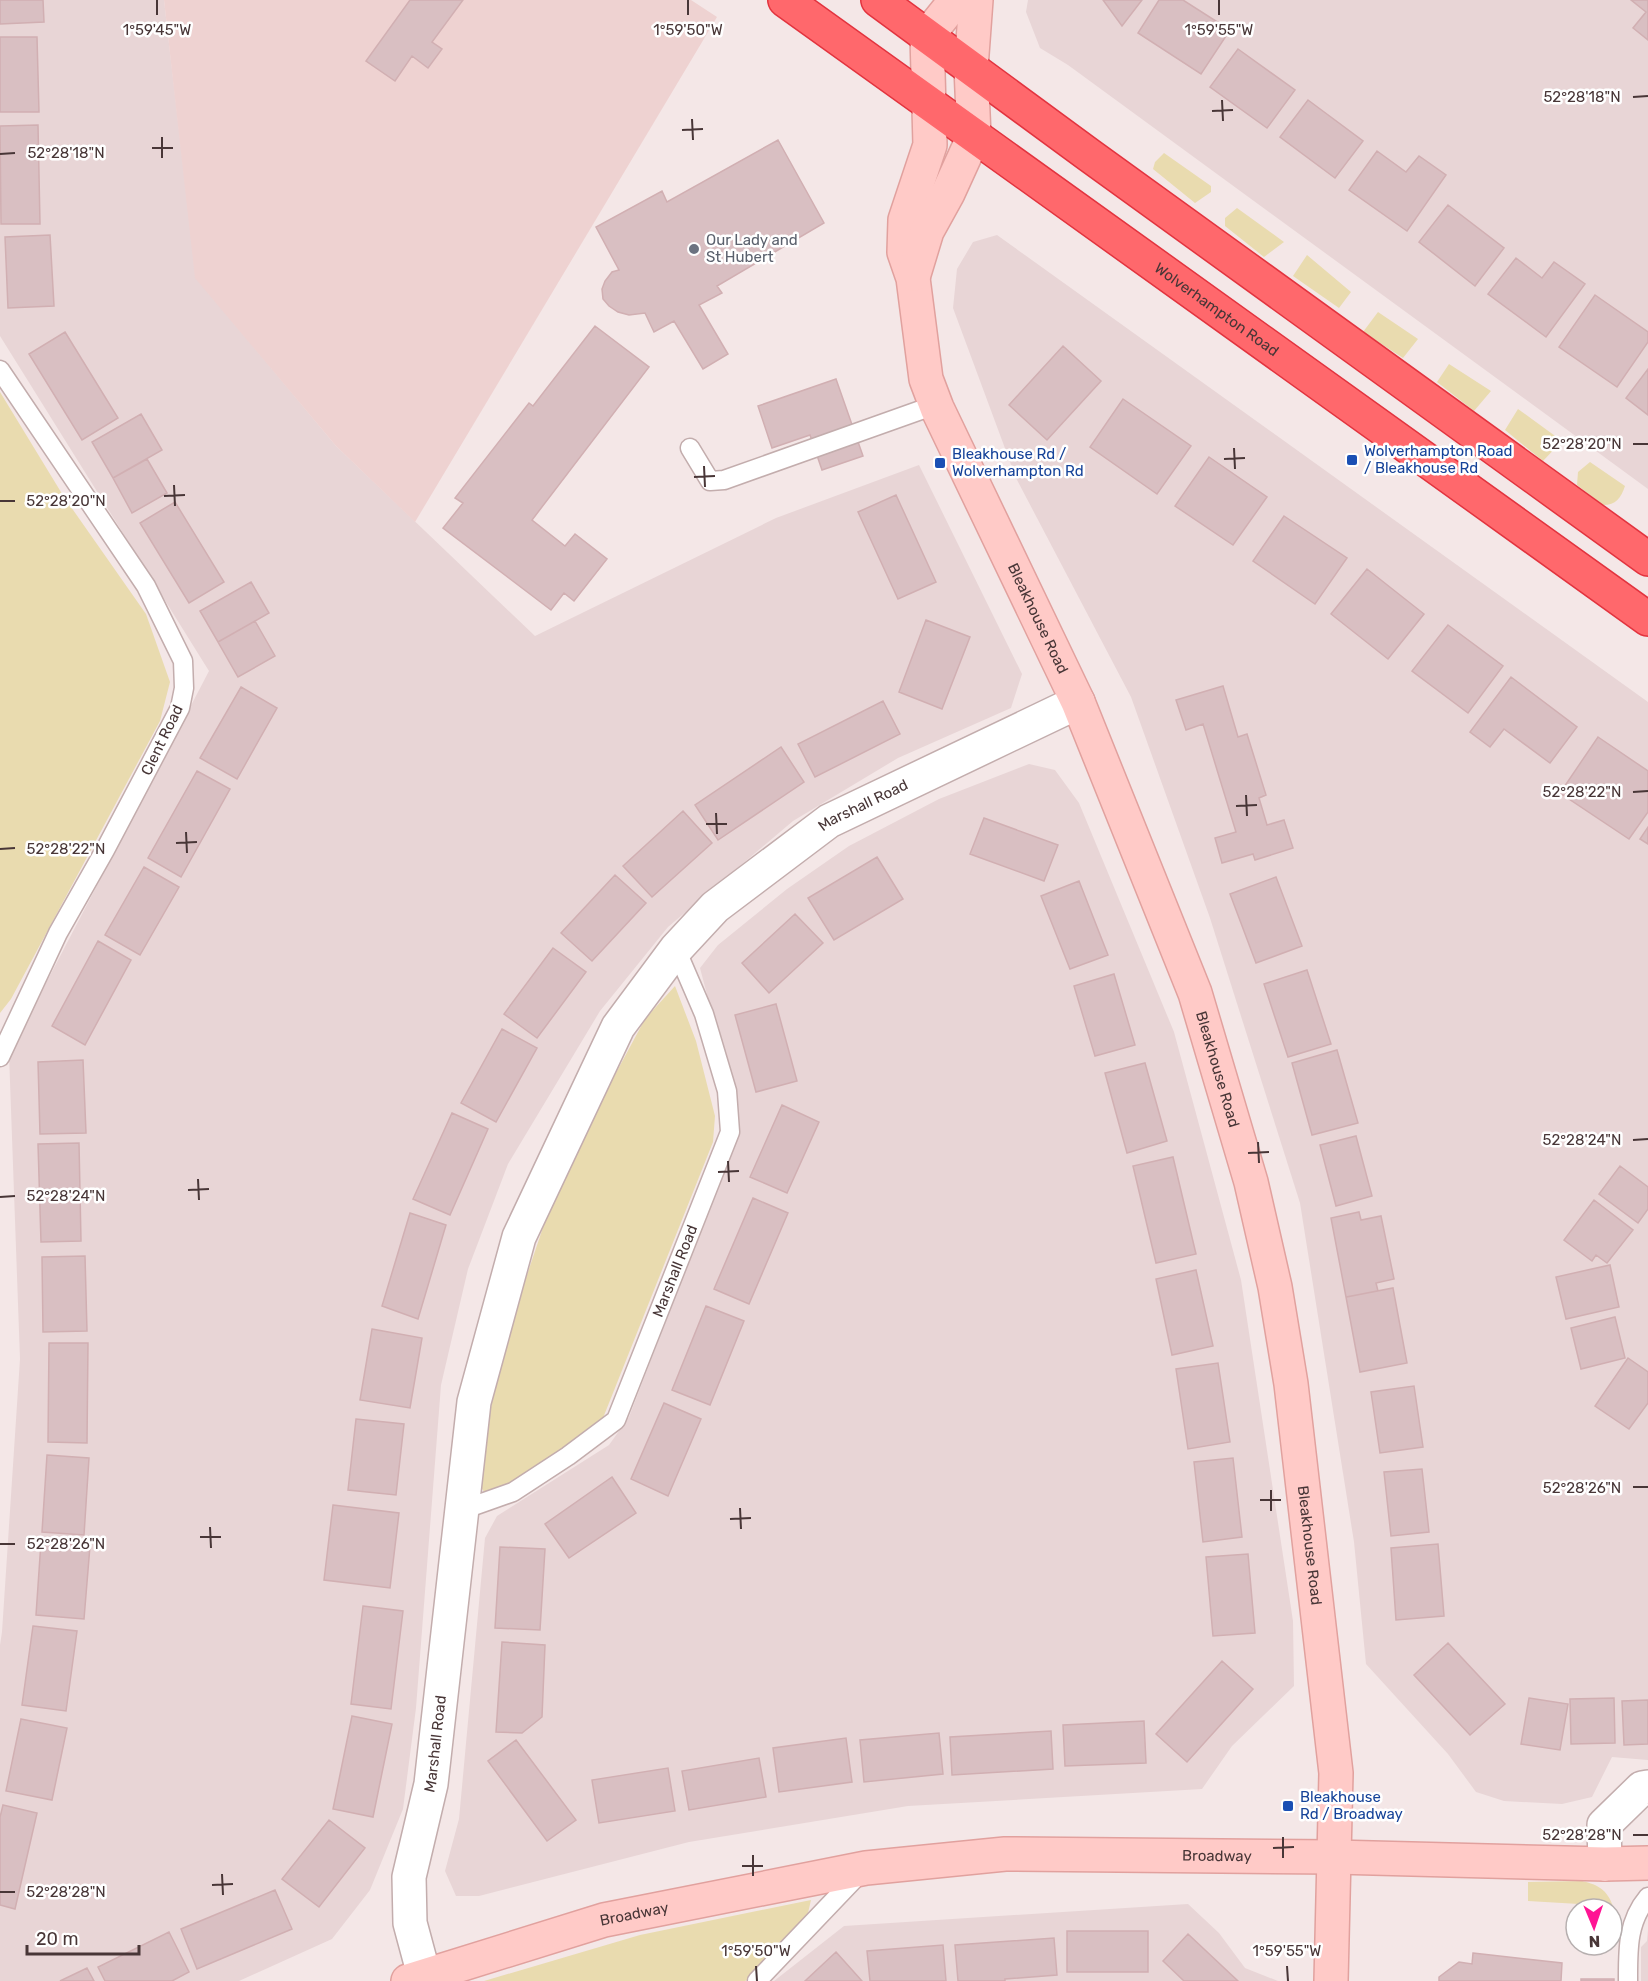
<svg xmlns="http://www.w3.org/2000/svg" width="1648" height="1981" viewBox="0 0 1648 1981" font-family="Rubik,sans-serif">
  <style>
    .residential { fill: #e8d5d6 }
    .education { fill: #eed2d1 }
    .green { fill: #e9dbaf }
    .building { fill: #d9bfc2; stroke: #d1afb2; stroke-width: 1.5 }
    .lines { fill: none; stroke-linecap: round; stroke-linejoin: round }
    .lane-casing { stroke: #c3adad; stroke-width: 21 }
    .street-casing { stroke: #c3adad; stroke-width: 36 }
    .secondary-casing { stroke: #e1a19e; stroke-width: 36 }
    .highway-casing { stroke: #e2343f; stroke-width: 36 }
    .lane { stroke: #fff; stroke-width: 18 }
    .street { stroke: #fff; stroke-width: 33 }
    .secondary { stroke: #ffcac7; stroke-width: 33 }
    .highway { stroke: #ff686c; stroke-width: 33 }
    .ticks { fill: none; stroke: #483637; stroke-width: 2 }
    .worship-dot { fill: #6b7280; stroke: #fff; stroke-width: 2 }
    .transit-dot { fill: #1a4fb4; stroke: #fff; stroke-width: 2 }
    .labels { text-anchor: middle; stroke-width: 5; stroke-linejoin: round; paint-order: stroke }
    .worship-label { font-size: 15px; fill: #5b616d; stroke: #fff; text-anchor: start }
    .street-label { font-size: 15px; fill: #483637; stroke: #fff }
    .transit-label { font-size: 15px; fill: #164399; stroke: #fff; text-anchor: start }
    .ticks-label { font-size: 15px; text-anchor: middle; fill: #483637; stroke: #fff; stroke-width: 5; stroke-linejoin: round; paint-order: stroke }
  </style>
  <rect width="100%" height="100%" fill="#f4e7e7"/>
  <path class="residential" d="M 0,0 L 164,0 L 196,278 L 336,446 L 535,636 L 776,518 L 919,465 L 1022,674 L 1011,708 L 898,758 L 793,821 L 668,927 L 600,1011 L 508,1164 L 468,1269 L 441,1385 L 416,1708 L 403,1809 L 370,1890 L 332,1939 L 239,1981 L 0,1981 L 0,1645 L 2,1632 L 20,1359 L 9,1054 L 209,671 L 0,336 Z
    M 1028,0 L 1648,0 L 1648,489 L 1068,65 L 1040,48 L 1026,12 Z
    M 997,235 L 1648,702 L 1648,1760 L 1612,1757 L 1592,1797 L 1562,1804 L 1504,1801 L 1476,1792 L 1448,1754 L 1366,1664 L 1354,1542 L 1300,1203 L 1210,918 L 1131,697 L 1016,478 L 953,308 L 957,269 L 973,242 Z
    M 1029,764 L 1055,770 L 1079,803 L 1174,1032 L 1241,1280 L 1293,1621 L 1294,1686 L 1232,1746 L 1202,1789 L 908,1806 L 689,1842 L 479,1896 L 456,1896 L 445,1871 L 459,1819 L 485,1538 L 497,1516 L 609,1445 L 629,1417 L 739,1131 L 738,1112 L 700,968 L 718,945 L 787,889 L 849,846 L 939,799 Z
    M 1188,1904 L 1219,1933 L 1245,1968 L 1278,1981 L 774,1981 L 844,1926 Z
    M 1648,1930 L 1648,1981 L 1641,1981 L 1641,1947 L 1647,1941 Z"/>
  <path class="education" d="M 164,0 L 691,0 L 717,17 L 415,522 L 336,446 L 195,278 Z"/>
  <path class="green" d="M 1164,153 L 1211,186 L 1211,192 L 1195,203 L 1153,169 L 1155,162 Z
    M 1237,208 L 1284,242 L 1264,257 L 1225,226 L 1225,218 Z
    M 1307,255 L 1351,292 L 1339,308 L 1293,276 Z
    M 1378,312 L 1418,339 L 1403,358 L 1363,332 Z
    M 1449,364 L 1491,391 L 1474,411 L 1437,382 Z
    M 0,392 L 64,497 L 146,614 L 170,682 L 160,721 L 11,999 L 0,1013 Z
    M 1518,409 L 1562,441 L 1543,461 L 1505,430 Z
    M 1590,462 L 1625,486 C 1621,498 1616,505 1603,505 L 1577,485 L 1578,472 Z
    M 675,986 L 696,1041 L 715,1116 L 713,1142 L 603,1418 L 563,1452 L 505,1487 L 485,1493 L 480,1486 L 497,1364 L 560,1177 L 645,1019 Z
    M 1582,1881 C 1599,1885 1607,1890 1613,1906 L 1528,1901 L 1528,1882 Z
    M 811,1900 L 808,1913 L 751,1978 L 745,1981 L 484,1981 L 640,1935 Z"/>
  <path class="building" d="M 0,0 L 43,0 L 44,22 L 0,24 Z
    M 410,0 L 463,0 L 432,42 L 442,49 L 428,68 L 412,56 L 395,81 L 366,61 Z
    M 1103,0 L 1142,0 L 1122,26 Z
    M 1159,0 L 1183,0 L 1230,30 L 1201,74 L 1138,33 Z
    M 1631,0 L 1648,0 L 1648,40 L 1633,28 L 1646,12 Z
    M 0,37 L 37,37 L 39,112 L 0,112 Z
    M 1238,49 L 1295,90 L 1267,128 L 1210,87 Z
    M 1308,100 L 1363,141 L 1335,178 L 1280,137 Z
    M 38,125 L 40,224 L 1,224 L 0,126 Z
    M 778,140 L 824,223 L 717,286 L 722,293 L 699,305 L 728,354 L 703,369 L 674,321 L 654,332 L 645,313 L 629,315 L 618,312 L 609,306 L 603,299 L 602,289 L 605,281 L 612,272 L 619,270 L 596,227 L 662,191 L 667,202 Z
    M 1377,151 L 1406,172 L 1419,156 L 1446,175 L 1407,231 L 1349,190 Z
    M 1448,205 L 1504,248 L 1475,286 L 1419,242 Z
    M 50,235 L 54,306 L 8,308 L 5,237 Z
    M 1516,258 L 1542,278 L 1554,262 L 1585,284 L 1546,337 L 1488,294 Z
    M 1595,295 L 1648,332 L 1648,342 L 1617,387 L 1559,347 Z
    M 595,326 L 649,367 L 532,520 L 565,546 L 575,534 L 607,559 L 574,601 L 564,593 L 551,610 L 443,528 L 463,503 L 455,498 L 529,403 L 533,406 Z
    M 65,332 L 118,418 L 82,440 L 29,354 Z
    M 1063,346 L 1101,381 L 1047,440 L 1009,405 Z
    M 1648,369 L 1648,415 L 1626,398 Z
    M 836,379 L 863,456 L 822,470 L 810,435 L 772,448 L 758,406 Z
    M 1123,399 L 1191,446 L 1157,494 L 1090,447 Z
    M 141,414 L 162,450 L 113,478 L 92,442 Z
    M 1209,457 L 1267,497 L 1233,545 L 1175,506 Z
    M 147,459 L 167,493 L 132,513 L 113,478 Z
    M 896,495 L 936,582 L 898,599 L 858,512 Z
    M 175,502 L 224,582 L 189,603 L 140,523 Z
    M 1284,516 L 1347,558 L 1315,604 L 1253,561 Z
    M 1367,569 L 1424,614 L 1388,659 L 1331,614 Z
    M 251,582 L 269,613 L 218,642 L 200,611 Z
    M 926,620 L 970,637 L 942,709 L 899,692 Z
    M 255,621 L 275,656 L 238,677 L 218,642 Z
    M 1448,625 L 1503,666 L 1468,713 L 1412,671 Z
    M 1511,677 L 1577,727 L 1550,763 L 1504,729 L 1490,747 L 1470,732 Z
    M 1223,686 L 1238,737 L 1247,734 L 1266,795 L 1259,798 L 1267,825 L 1284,820 L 1293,848 L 1255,860 L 1253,854 L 1222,863 L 1215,838 L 1236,832 L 1203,724 L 1186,730 L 1176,700 Z
    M 241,687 L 277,708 L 237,779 L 200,758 Z
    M 883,701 L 900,734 L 815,777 L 798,744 Z
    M 1598,737 L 1648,771 L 1648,812 L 1629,839 L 1560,793 Z
    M 781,747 L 804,782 L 718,840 L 695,805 Z
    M 197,771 L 230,789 L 181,877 L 148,858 Z
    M 683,811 L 712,843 L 652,897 L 623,866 Z
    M 984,818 L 1058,845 L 1044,881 L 970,854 Z
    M 1648,827 L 1648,844 L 1640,839 Z
    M 877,857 L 903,899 L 834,940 L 808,898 Z
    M 144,867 L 179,887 L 140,955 L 105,935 Z
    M 615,875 L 646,903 L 592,961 L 561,933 Z
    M 1276,877 L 1302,946 L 1256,963 L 1230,894 Z
    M 1079,881 L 1108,955 L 1070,969 L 1041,896 Z
    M 795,914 L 823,943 L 769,993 L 742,963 Z
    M 98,941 L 131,960 L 85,1045 L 52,1026 Z
    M 553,948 L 586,972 L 537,1038 L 504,1014 Z
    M 1307,970 L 1331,1044 L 1288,1057 L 1264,984 Z
    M 1114,974 L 1135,1045 L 1095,1056 L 1074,986 Z
    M 776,1004 L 797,1081 L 756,1092 L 735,1015 Z
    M 502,1029 L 537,1048 L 496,1122 L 461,1103 Z
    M 1337,1050 L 1358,1123 L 1312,1135 L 1292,1063 Z
    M 83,1060 L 86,1133 L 40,1134 L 38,1062 Z
    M 1145,1063 L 1167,1141 L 1127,1153 L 1105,1073 Z
    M 782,1105 L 819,1122 L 787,1193 L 750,1177 Z
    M 452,1113 L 488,1129 L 450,1215 L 413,1199 Z
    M 1356,1136 L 1372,1196 L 1336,1206 L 1320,1145 Z
    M 79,1143 L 81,1241 L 41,1242 L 38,1144 Z
    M 1173,1157 L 1196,1254 L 1156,1263 L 1133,1166 Z
    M 1620,1166 L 1648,1187 L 1648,1209 L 1638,1223 L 1599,1194 Z
    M 753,1198 L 788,1213 L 749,1304 L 714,1289 Z
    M 1594,1200 L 1633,1230 L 1607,1263 L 1596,1255 L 1592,1261 L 1564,1240 Z
    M 1359,1212 L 1361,1220 L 1381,1216 L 1394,1279 L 1376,1283 L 1378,1291 L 1346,1297 L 1331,1218 Z
    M 410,1213 L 446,1225 L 418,1319 L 382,1306 Z
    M 85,1256 L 87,1331 L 43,1332 L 42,1257 Z
    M 1610,1265 L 1619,1307 L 1566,1319 L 1556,1277 Z
    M 1196,1270 L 1213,1346 L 1172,1355 L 1156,1279 Z
    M 1393,1288 L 1407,1363 L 1360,1372 L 1346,1297 Z
    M 706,1306 L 744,1321 L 710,1405 L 672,1390 Z
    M 1615,1317 L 1625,1358 L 1581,1369 L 1571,1328 Z
    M 372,1329 L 422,1338 L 410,1408 L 360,1400 Z
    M 49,1343 L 88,1343 L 87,1443 L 48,1442 Z
    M 1628,1358 L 1648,1372 L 1648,1403 L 1629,1429 L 1595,1406 Z
    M 1218,1363 L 1230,1442 L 1188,1449 L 1176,1369 Z
    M 1414,1386 L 1423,1447 L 1380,1453 L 1371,1392 Z
    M 664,1403 L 701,1419 L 668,1496 L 631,1479 Z
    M 356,1419 L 404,1424 L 396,1495 L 348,1490 Z
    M 47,1455 L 89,1458 L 84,1535 L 42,1532 Z
    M 1233,1458 L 1242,1537 L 1203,1542 L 1194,1462 Z
    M 1422,1469 L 1429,1532 L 1391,1536 L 1384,1472 Z
    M 612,1477 L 636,1513 L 569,1558 L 545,1524 Z
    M 333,1505 L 399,1513 L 390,1588 L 324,1580 Z
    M 41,1542 L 90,1546 L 84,1619 L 36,1615 Z
    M 1438,1544 L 1444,1616 L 1396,1620 L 1391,1548 Z
    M 500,1547 L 545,1549 L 540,1630 L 495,1628 Z
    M 1248,1554 L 1255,1633 L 1213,1636 L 1206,1557 Z
    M 363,1606 L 403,1611 L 391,1709 L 351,1704 Z
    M 33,1626 L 77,1631 L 66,1711 L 22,1705 Z
    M 502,1642 L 545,1645 L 542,1717 L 522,1733 L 496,1732 Z
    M 1448,1643 L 1505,1704 L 1470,1735 L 1414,1675 Z
    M 1222,1661 L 1253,1689 L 1187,1762 L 1156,1734 Z
    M 1529,1698 L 1568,1704 L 1560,1750 L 1521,1744 Z
    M 1614,1698 L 1615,1743 L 1571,1744 L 1570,1699 Z
    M 1648,1700 L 1648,1744 L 1624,1745 L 1622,1701 Z
    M 352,1716 L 392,1724 L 373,1817 L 333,1809 Z
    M 21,1719 L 67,1728 L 52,1800 L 6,1791 Z
    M 1144,1721 L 1146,1763 L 1065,1766 L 1063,1725 Z
    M 1051,1731 L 1053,1769 L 952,1775 L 950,1737 Z
    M 939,1733 L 943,1774 L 864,1782 L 860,1740 Z
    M 846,1738 L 852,1782 L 779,1792 L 773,1748 Z
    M 516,1740 L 576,1820 L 547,1841 L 488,1761 Z
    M 759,1758 L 766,1797 L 689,1810 L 682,1771 Z
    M 668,1768 L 675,1811 L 599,1823 L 592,1780 Z
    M 3,1805 L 37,1813 L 15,1909 L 0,1905 L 0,1817 Z
    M 329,1820 L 365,1848 L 319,1907 L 282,1879 Z
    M 275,1890 L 292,1929 L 197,1969 L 181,1929 Z
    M 1067,1931 L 1148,1931 L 1148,1972 L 1067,1972 Z
    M 169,1932 L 189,1972 L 172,1981 L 105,1981 L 98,1967 Z
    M 1188,1934 L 1238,1981 L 1184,1981 L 1163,1961 Z
    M 1054,1938 L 1057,1975 L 1005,1979 L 1005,1981 L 958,1981 L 955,1945 Z
    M 943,1945 L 946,1981 L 870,1981 L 867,1951 Z
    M 836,1952 L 862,1981 L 805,1981 Z
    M 1473,1953 L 1562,1963 L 1561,1981 L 1439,1981 L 1439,1977 L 1459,1962 L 1472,1964 Z
    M 87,1968 L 94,1981 L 60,1981 Z
    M 1581,1979 L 1614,1979 L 1614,1981 L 1581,1981 Z"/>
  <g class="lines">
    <g class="lane-casing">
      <g id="lane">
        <path d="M 0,370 L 146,586 L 183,661 L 184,688 L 180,708 L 105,850 L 58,933 L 0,1057"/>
        <path d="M 690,448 L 710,481 L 724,480 L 935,405"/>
        <path id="s1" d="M 462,1510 L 513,1492 L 568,1456 L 616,1420 L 730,1132 L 727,1091 L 704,1014 L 676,949"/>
        <path d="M 757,1981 L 862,1871"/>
        <path d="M 1628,1981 C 1628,1950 1627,1922 1648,1897"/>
      </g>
    </g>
    <g class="street-casing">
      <g id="street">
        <path d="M 1605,1864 L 1604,1825 L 1642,1788 L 1648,1787"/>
        <path id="s2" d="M 424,1975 L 410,1923 L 409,1877 L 431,1784 L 474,1402 L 519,1237 L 618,1027 L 676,949 L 715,907 L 829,821 L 1078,702"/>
      </g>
    </g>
    <g class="secondary-casing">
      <g id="secondary">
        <path id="s3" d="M 956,0 L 927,36 L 930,145 L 905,220 L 904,252 L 913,278 L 926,379 L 937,408 L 1078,702 L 1195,993 L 1251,1182 L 1275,1287 L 1291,1384 L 1336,1773 L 1331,1981"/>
        <path d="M 914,274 L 927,231 L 948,193 L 974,136 L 971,68 L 976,0"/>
        <path id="s4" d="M 408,1981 L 604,1920 L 866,1868 L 1005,1854 L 1335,1857 L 1605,1864 L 1648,1863"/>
      </g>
    </g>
    <g class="highway-casing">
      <g id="highway">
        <path id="s5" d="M 785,0 L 1648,619"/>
        <path d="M 878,0 L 1089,155 L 1648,559"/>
      </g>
    </g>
    <use href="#lane" class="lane"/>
    <use href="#street" class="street"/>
    <use href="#secondary" class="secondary"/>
    <use href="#highway" class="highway"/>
  </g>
  <path class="ticks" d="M 157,0 L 157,15M 688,0 L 688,15M 1219,0 L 1219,15M 1633,97 L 1648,96M 1222,100 L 1223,121M 1212,111 L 1233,110M 692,119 L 693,140M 682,130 L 703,129M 162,137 L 162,158M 152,148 L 173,148M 0,154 L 15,153M 1633,444 L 1648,444M 1234,448 L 1235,469M 1224,459 L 1245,458M 704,466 L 705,487M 694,477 L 715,476M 174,485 L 175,506M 164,496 L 185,495M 0,501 L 15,501M 1633,792 L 1648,791M 1246,795 L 1247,816M 1236,806 L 1257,805M 716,813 L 717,834M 706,824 L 727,824M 186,832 L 187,853M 176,843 L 197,842M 0,849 L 15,848M 1633,1140 L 1648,1139M 1258,1142 L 1259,1163M 1248,1153 L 1269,1152M 728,1161 L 729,1182M 718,1172 L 739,1171M 198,1179 L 199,1200M 188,1190 L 209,1189M 0,1197 L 15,1196M 1633,1487 L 1648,1487M 1271,1490 L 1271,1511M 1260,1500 L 1281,1500M 740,1508 L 741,1529M 730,1519 L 751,1518M 210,1527 L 211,1548M 200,1537 L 221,1537M 0,1544 L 15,1544M 1633,1835 L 1648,1835M 1283,1837 L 1283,1858M 1273,1848 L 1294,1847M 753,1855 L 753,1876M 742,1866 L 763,1866M 222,1874 L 223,1895M 212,1885 L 233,1884M 0,1892 L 15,1892M 756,1966 L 757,1981M 1287,1966 L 1288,1981"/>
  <circle class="worship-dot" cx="694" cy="249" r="6"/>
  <g class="transit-dot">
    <rect x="1346" y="454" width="12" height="12" rx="3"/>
    <rect x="934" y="457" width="12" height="12" rx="3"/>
    <rect x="1282" y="1800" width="12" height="12" rx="3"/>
  </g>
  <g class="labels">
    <g class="worship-label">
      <text x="706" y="245">Our Lady and<tspan x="706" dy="17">St Hubert</tspan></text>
    </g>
    <g class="street-label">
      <text dy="5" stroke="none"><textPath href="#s5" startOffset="531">Wolverhampton Road</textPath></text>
      <text dy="5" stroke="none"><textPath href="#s3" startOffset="660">Bleakhouse Road</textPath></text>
      <text transform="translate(162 740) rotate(-64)" y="5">Clent Road</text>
      <text dy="5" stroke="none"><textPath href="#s2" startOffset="1318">Marshall Road</textPath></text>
      <text dy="5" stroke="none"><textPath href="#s3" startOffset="1146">Bleakhouse Road</textPath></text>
      <text dy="5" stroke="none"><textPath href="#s1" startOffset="340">Marshall Road</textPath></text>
      <text dy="5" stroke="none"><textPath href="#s3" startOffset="1632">Bleakhouse Road</textPath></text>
      <text dy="5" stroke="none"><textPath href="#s2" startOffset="236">Marshall Road</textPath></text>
      <text dy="5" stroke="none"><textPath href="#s4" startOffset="824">Broadway</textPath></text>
      <text dy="5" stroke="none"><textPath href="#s4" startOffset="236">Broadway</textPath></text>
    </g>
    <g class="transit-label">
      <text x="1364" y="456">Wolverhampton Road<tspan x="1364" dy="17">/ Bleakhouse Rd</tspan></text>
      <text x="952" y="459">Bleakhouse Rd /<tspan x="952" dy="17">Wolverhampton Rd</tspan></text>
      <text x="1300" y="1802">Bleakhouse<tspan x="1300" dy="17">Rd / Broadway</tspan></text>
    </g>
  </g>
  <g class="ticks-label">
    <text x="157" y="35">1°59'45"W</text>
    <text x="688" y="35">1°59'50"W</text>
    <text x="1219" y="35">1°59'55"W</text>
    <text x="1582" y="102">52°28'18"N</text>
    <text x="66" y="158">52°28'18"N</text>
    <text x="1582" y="449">52°28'20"N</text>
    <text x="66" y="506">52°28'20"N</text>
    <text x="1582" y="797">52°28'22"N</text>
    <text x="66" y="854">52°28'22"N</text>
    <text x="1582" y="1145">52°28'24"N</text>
    <text x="66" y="1201">52°28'24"N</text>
    <text x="1582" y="1493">52°28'26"N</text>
    <text x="66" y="1549">52°28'26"N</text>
    <text x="1582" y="1840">52°28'28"N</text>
    <text x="66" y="1897">52°28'28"N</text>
    <text x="756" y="1956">1°59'50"W</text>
    <text x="1287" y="1956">1°59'55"W</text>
  </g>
  <g transform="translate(1594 1927) rotate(178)"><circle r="28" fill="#ffffff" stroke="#b6afaf" stroke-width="1.5"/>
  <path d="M0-4.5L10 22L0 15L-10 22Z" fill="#ff1494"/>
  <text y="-9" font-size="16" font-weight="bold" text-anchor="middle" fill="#483637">N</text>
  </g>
  <path d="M27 1945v9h112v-9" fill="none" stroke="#483637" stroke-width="3"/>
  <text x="36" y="1945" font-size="18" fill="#483637" stroke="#ffffff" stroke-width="4.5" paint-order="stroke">20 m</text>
</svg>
